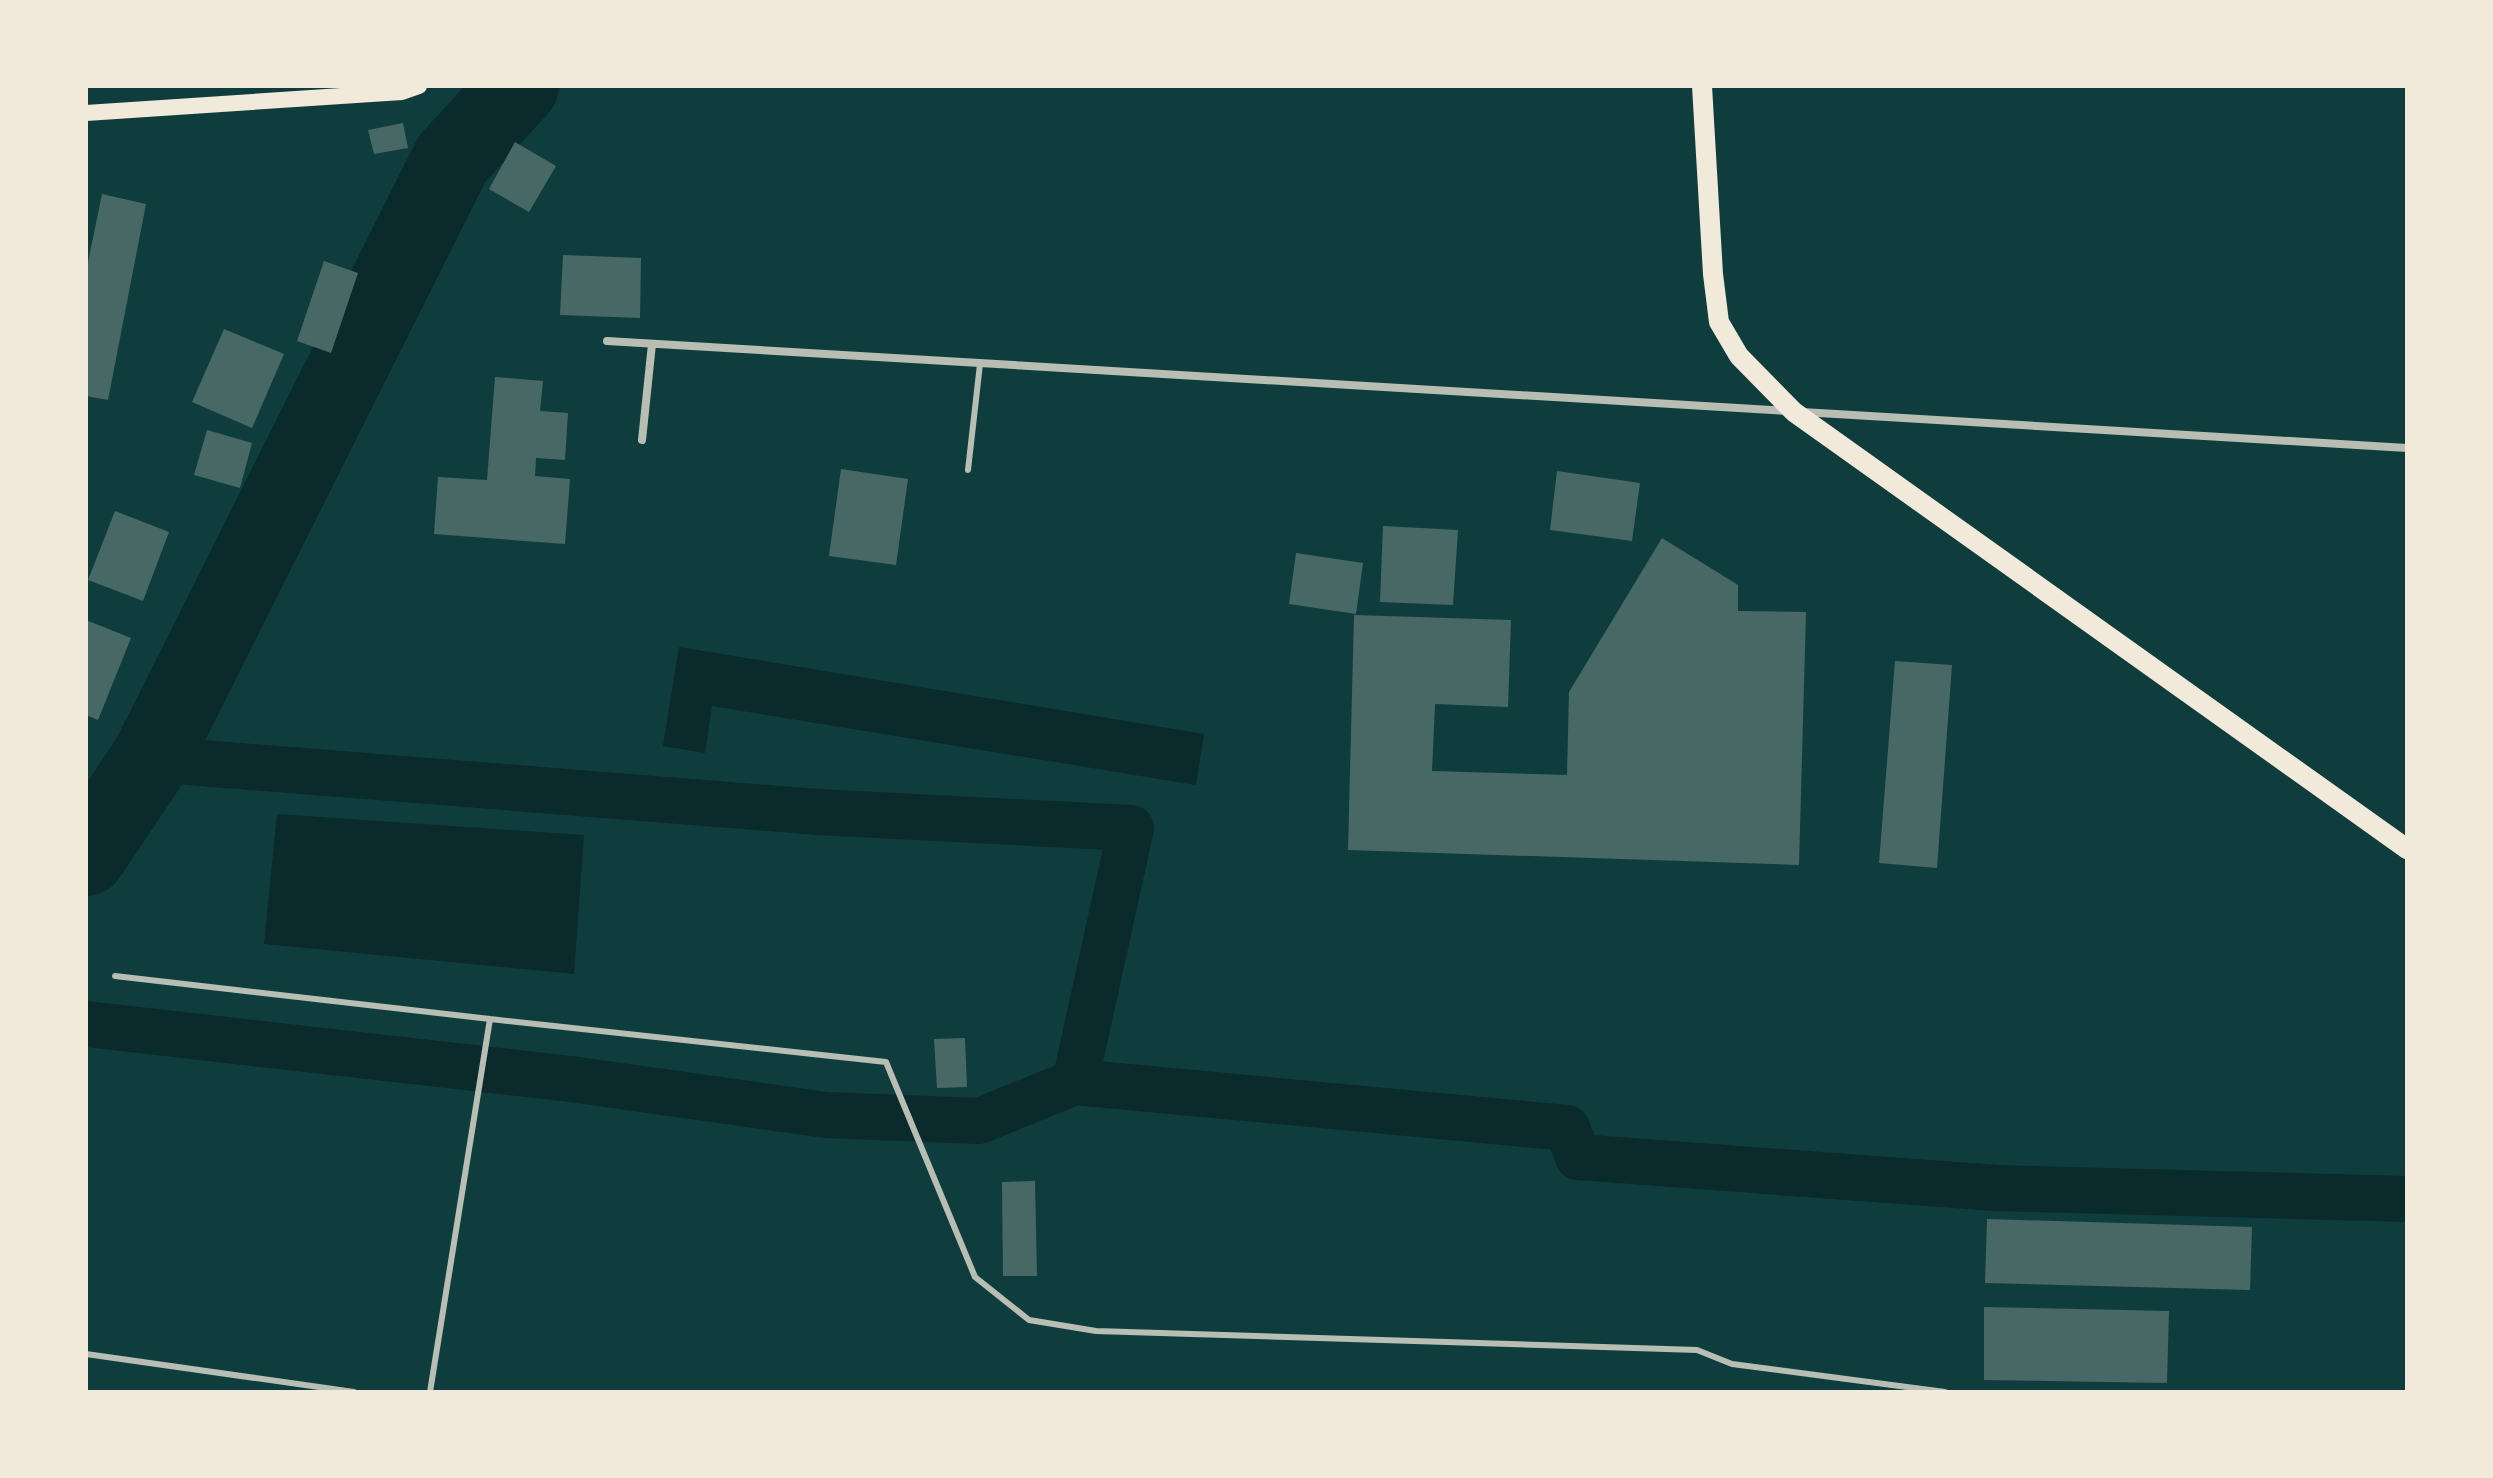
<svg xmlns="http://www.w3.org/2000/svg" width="2493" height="1478" viewBox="0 0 2493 1478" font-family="'Public Sans',sans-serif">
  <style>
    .water { fill: #0a2a2b }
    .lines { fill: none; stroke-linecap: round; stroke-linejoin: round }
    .canal { stroke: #0a2a2b; stroke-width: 46 }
    .river { stroke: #0a2a2b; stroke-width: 80 }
    .building { fill: #486865 }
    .service { stroke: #b8beb3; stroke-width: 6 }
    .minor { stroke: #b8beb3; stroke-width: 8 }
    .secondary { stroke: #f1e9da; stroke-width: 16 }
    .primary { stroke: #f1e9da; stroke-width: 20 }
  </style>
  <rect width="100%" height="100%" fill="#0f3d3e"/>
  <path class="water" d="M 679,647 L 1204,734 L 1196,785 L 712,706 L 705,753 L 663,746 Z
    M 277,814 L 584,835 L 574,974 L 264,944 Z"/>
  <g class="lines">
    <path class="canal" d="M 151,759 L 818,812 L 1131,828 L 1075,1082 L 1567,1128 L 1578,1157 L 1996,1188 L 2407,1199
      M 86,1024 L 571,1079 L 826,1115 L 979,1121 L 1075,1082"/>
    <path class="river" d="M 86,856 L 151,759 L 452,159 L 519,86"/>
  </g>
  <path class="building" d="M 403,123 L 408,148 L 374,154 L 368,130 Z
    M 515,142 L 556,166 L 529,212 L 489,189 Z
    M 102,194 L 146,204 L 108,400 L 86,396 L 86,272 Z
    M 563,255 L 641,258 L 640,318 L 560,315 Z
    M 324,261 L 358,273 L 331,353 L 297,341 Z
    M 224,329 L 284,354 L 252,428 L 192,402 Z
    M 495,377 L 543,381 L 540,411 L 568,413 L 565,460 L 536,458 L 535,476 L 570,479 L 565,544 L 434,534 L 438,477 L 487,480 Z
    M 207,430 L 252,443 L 240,488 L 194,475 Z
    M 841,469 L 908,479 L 896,565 L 829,556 Z
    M 1557,471 L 1640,483 L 1632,541 L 1550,530 Z
    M 115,511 L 169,532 L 143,601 L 88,580 Z
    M 1383,526 L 1458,530 L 1453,605 L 1380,602 Z
    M 1662,538 L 1738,585 L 1738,611 L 1806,612 L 1799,865 L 1348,850 L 1354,615 L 1511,620 L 1508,707 L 1435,704 L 1432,771 L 1567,775 L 1569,692 Z
    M 1296,553 L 1363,563 L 1356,614 L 1289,604 Z
    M 86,620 L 131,638 L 98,720 L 86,715 Z
    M 1895,661 L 1952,665 L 1937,868 L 1879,863 Z
    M 965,1038 L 967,1087 L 937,1088 L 934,1039 Z
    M 1035,1181 L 1037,1276 L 1003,1276 L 1002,1182 Z
    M 1987,1219 L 2252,1227 L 2250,1290 L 1985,1283 Z
    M 1984,1307 L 2169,1311 L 2167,1383 L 1984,1380 Z"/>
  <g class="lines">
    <path class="service" d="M 968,470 L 980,364
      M 115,976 L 490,1019
      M 86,1354 L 354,1392
      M 430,1392 L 490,1019 L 886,1062 L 975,1277 L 1029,1320 L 1096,1331 L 1697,1350 L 1732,1364 L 1945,1392"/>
    <path class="minor" d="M 607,341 L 1788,411
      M 1802,412 L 2407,448
      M 642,440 L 652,344"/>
    <path class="secondary" d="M 86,113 L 402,92 L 419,86"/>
    <path class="primary" d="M 1702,86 L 1713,274 L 1719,322 L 1739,356 L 1794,412 L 2407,849"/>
  </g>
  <rect width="2493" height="1478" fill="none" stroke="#f1e9da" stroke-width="176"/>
</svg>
